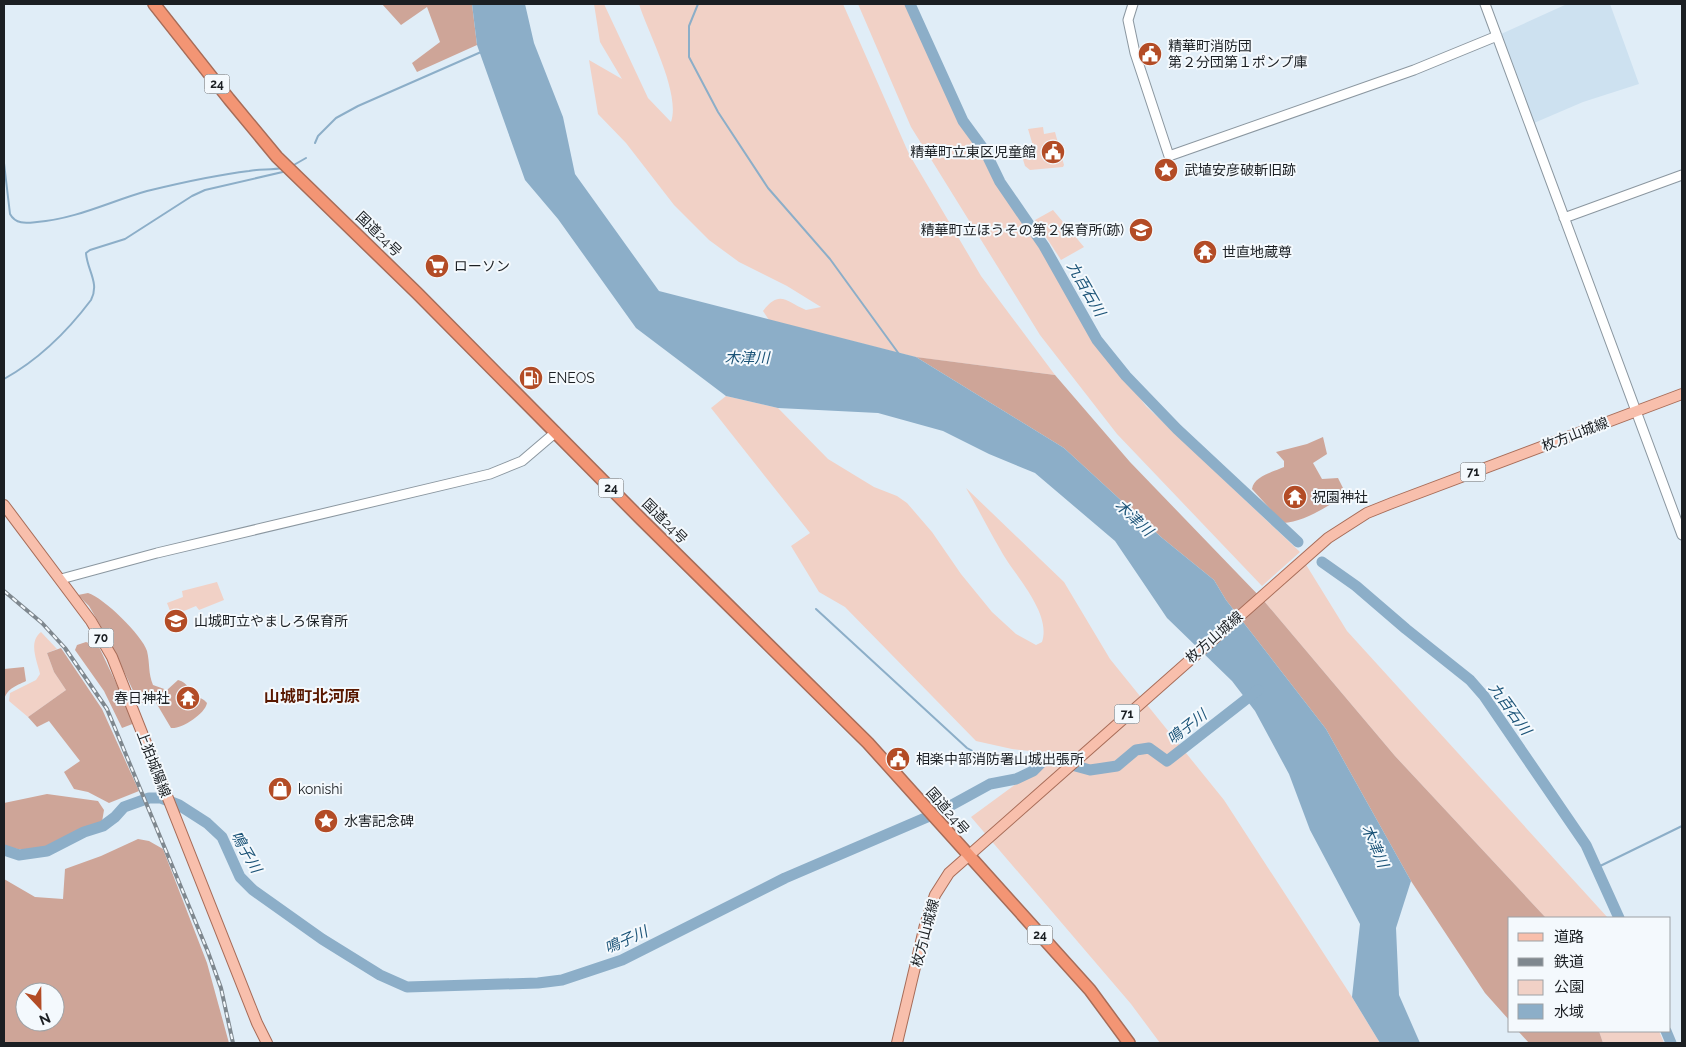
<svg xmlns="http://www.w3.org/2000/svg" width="1686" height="1047" viewBox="0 0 1686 1047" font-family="Raleway,'Noto Sans JP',sans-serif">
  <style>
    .built { fill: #cde1f0 }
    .green { fill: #f1d1c6 }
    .forest { fill: #cea598; fill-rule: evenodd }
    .water { fill: #8caec8 }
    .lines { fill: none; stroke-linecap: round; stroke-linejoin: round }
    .stream { stroke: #8caec8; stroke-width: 2 }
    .river { stroke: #8caec8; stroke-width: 11 }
    .secondary-casing { stroke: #8b97a0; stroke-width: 11 }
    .primary-casing { stroke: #a76c58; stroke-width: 12 }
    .highway-casing { stroke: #a76c58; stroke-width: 14 }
    .secondary { stroke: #fff; stroke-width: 9 }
    .primary { stroke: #f8bfac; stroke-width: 10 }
    .highway { stroke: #f39574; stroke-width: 11 }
    .rail-casing { stroke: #7f888f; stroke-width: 4 }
    .rail { stroke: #f4f9fd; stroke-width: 2; stroke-dasharray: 5.5; stroke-linecap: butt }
    .labels { text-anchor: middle; stroke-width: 4; stroke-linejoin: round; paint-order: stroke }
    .shield { fill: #f4f9fd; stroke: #5c6064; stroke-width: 1 }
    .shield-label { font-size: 12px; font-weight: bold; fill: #1b1f23 }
    .poi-label { font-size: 14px; fill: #1b1f23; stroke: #f4f9fd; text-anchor: start }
    .street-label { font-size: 14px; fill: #1b1f23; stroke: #f4f9fd }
    .water-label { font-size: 15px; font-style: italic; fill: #1c5478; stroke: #f4f9fd }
    .quarter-label { font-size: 16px; font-weight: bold; fill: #591800; stroke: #f4f9fd }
  </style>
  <rect width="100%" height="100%" fill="#e0edf7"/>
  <path class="built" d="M 1567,4 L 1610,4 L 1639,84 L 1583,102 L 1534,123 L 1501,34 Z"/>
  <path class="green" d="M 594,4 L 604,4 L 648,98 L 671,122 C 681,93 648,33 639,4 L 843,4 L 909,154 L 981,276 L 1055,375 L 915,357 L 769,320 L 763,311 C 780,289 786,302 806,310 L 821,307 L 787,286 L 739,262 L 709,240 L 674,205 L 626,143 L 598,114 L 589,60 L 622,79 L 600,42 Z
    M 858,4 L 905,4 L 959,120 L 983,153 L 1002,189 L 1029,228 L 1097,342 L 1146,406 L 1300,552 L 1262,586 L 1117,434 L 1040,335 L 911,127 Z
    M 1043,127 L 1044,134 L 1055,132 L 1064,165 L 1063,167 L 1030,170 L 1025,166 L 1021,153 L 1034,149 L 1028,129 Z
    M 1053,210 L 1084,247 L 1061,260 L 1035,220 Z
    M 726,396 L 778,408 L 828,459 L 874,487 L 897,496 L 907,503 L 932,532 L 961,574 L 992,612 L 1016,634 L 1036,645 L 1042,642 C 1052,612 1013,574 1000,549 C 988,529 978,508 966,488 L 1064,582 L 1110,659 L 1224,800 L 1352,997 L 1380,1043 L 1160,1043 L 1131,1004 L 971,817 L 1057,754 L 1012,749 L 976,741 L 845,607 L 819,592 L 791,546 L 810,533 L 711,408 Z
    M 1305,563 L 1347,631 L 1608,918 L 1546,918 L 1395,756 L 1264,601 Z
    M 217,582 L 224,600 L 199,610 L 196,606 L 172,616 L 167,603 L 183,597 L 182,591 Z
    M 41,632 L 57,649 L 47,653 L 54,672 L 66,690 L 28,717 L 9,701 L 10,693 L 36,680 L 40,674 C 37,661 28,642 41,632 Z
    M 1599,1031 L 1659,1031 L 1664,1043 L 1603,1043 Z"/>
  <path class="forest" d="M 382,4 L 472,4 L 477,45 L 417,72 L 412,63 L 440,42 L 427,7 L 401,25 Z
    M 916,357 L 1055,375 L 1130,462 L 1264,601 L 1395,756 L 1546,918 L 1510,918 L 1510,1021 L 1485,993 L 1411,881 L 1326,729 L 1226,600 L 1214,580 L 1161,537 L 1064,448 Z
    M 1323,437 L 1327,454 L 1313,463 L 1322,479 L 1338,478 L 1346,494 C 1329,506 1304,522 1283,523 L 1252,489 C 1254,476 1273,472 1284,467 L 1284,461 L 1276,452 L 1307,444 Z
    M 88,593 C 104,598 142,635 147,651 C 150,663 148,673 153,685 L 167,690 L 178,680 C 189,683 188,691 196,696 C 201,699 203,698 207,703 C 205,714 182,729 171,728 L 155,701 L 150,699 L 142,703 L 138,701 L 110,642 L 89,606 L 78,595 Z
    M 86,642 L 99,647 L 135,723 L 122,728 L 104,691 L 75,650 L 77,645 Z
    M 61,648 L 102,709 L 139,791 L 109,803 L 88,792 L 74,789 L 64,772 L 80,761 L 49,721 L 37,727 L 28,717 L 66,690 L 54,672 L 47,653 Z
    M 24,667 L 26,681 C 16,686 5,689 4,702 L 4,669 Z
    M 47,794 L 98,801 L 104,810 L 102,822 C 64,835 46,859 4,846 L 4,803 Z
    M 138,839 L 149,841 L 163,849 L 207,963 L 229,1043 L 4,1043 L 4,879 L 35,897 L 63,899 L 65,869 L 101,856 ZM 25,992 L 55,992 L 55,1022 L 25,1022 Z
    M 1518,1031 L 1599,1031 L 1603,1043 L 1529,1043 Z"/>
  <path class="water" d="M 472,4 L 525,4 L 534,43 L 563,117 L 575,174 L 659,291 L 916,357 L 1064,448 L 1161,537 L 1214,580 L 1226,600 L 1326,729 L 1411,881 L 1396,928 L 1399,995 L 1420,1043 L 1380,1043 L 1352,997 L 1360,924 L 1310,830 L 1289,774 L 1255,711 L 1232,681 L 1167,618 L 1115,541 L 1035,473 L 989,454 L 943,431 L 878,413 L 778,408 L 726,396 L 636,328 L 558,219 L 525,180 L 477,45 Z"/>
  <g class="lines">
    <path class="stream" d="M 698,4 L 689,26 L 689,57 L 718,112 L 768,188 L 830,259 L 899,354
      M 315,143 L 318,136 L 336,118 L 358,106 L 481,52
      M 4,163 L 10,214 C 16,225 27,223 37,222 C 76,219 111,201 147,191 C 180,183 215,175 249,171 C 260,169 271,170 283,168
      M 292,166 L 306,158
      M 4,379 C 38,360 67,332 91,300 C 100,283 87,270 86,253 L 90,250 L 125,239 L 192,196 L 205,190 L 287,171
      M 816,609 L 967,748 C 991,763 1019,755 1046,758
      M 1596,868 L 1682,826"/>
    <path class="river" d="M 910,4 L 963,121 L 985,151 L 1000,182 L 1044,246 L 1097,340 L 1126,376 L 1177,429 L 1298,542
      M 1322,562 L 1356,586 L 1406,629 L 1470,680 L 1484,696 L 1586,845 L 1619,918
      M 4,850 L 19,855 L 47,851 L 84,832 L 103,826 L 115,817 L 124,807 L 149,798 L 161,798 L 179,805 L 207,823 L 222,837 L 240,877 L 253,890 L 322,939 L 380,975 L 407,987 L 538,983 L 562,980 L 622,960 L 785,878 L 939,812 L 990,784 L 1016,779 L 1033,771 L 1046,758 L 1090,770 L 1117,766 L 1136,750 L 1149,748 L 1167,761 L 1258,690
      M 1666,1031 L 1671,1043"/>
    <g class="secondary-casing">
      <path id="secondary" d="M 1133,4 L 1128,20 L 1135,53 L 1169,156 L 1414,70 L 1497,36
        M 1485,4 L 1682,535
        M 1564,218 L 1682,175
        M 61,579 L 157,553 L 490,474 L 522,461 L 556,432"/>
    </g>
    <g class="primary-casing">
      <path id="primary" d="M 4,505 L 91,621 L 112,657 L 257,1023 L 267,1043
        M 897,1043 L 925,925 L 935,895 L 949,873 L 1328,538 L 1367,513 L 1392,503 L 1682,394"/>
    </g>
    <g class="highway-casing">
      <path id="highway" d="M 154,4 L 229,99 L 277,157 L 417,293 L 641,519 L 868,743 L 1090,990 L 1129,1043"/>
    </g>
    <use href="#secondary" class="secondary"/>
    <use href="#primary" class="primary"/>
    <use href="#highway" class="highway"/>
    <g class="rail-casing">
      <path id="rail" d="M 4,591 L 42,623 L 65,648 L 107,709 L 208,952 L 221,988 L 233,1043"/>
    </g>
    <use href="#rail" class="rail"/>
  </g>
  <defs>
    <g id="civic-disc" transform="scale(1.25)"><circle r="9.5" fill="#b34c26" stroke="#f4f9fd"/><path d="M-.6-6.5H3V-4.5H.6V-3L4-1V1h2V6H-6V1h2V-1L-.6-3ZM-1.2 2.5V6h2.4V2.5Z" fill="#fff"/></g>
    <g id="sight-disc" transform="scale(1.25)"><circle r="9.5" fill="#b34c26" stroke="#f4f9fd"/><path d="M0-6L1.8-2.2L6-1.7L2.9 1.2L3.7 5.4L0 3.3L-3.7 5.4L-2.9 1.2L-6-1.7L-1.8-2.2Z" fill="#fff"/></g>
    <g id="school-disc" transform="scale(1.25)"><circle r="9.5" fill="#b34c26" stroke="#f4f9fd"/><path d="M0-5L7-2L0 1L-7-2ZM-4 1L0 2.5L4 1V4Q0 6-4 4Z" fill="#fff"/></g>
    <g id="temple-disc" transform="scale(1.25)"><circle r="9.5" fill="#b34c26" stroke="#f4f9fd"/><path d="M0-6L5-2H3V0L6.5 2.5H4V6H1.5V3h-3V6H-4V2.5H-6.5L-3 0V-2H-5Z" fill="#fff"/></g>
    <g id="supermarket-disc" transform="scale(1.25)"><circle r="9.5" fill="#b34c26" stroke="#f4f9fd"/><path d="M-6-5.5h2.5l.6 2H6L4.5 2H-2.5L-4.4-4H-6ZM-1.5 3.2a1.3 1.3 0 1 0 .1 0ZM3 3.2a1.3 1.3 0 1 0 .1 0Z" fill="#fff"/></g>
    <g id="fuel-disc" transform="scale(1.25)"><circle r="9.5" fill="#b34c26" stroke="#f4f9fd"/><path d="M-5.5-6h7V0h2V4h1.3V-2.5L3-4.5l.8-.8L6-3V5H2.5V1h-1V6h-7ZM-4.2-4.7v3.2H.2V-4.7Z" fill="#fff"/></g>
    <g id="shop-disc" transform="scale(1.25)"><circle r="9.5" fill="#b34c26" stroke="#f4f9fd"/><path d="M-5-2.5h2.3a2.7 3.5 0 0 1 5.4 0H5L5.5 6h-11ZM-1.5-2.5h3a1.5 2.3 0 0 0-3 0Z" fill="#fff"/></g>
  </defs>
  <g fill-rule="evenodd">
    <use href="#civic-disc" x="1150" y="54"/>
    <use href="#civic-disc" x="1053" y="152"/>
    <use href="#sight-disc" x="1166" y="170"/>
    <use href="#school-disc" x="1141" y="230"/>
    <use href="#temple-disc" x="1205" y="252"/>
    <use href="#supermarket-disc" x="437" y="266"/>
    <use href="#fuel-disc" x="531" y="378"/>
    <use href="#temple-disc" x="1295" y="497"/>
    <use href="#school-disc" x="176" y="621"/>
    <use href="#temple-disc" x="188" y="698"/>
    <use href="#civic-disc" x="898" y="759"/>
    <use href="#shop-disc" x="280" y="789"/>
    <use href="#sight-disc" x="326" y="821"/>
  </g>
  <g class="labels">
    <g class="shield">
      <rect x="204.5" y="74.5" width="25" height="19" rx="4"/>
      <rect x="1460.5" y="462.5" width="25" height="19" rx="4"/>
      <rect x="598.5" y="478.5" width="25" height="19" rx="4"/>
      <rect x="88.5" y="628.5" width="25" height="19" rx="4"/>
      <rect x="1114.5" y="704.5" width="25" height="19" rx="4"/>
      <rect x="1027.5" y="925.5" width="25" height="19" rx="4"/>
    </g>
    <g class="shield-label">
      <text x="217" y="88">24</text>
      <text x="1473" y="476">71</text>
      <text x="611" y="492">24</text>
      <text x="101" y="642">70</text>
      <text x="1127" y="718">71</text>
      <text x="1040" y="939">24</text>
    </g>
    <g class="poi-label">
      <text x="1168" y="51">精華町消防団<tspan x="1168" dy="16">第２分団第１ポンプ庫</tspan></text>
      <text x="1036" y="157" text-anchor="end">精華町立東区児童館</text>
      <text x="1184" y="175">武埴安彦破斬旧跡</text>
      <text x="1124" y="235" text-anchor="end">精華町立ほうその第２保育所(跡)</text>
      <text x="1222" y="257">世直地蔵尊</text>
      <text x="454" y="271">ローソン</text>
      <text x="548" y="383">ENEOS</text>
      <text x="1312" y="502">祝園神社</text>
      <text x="194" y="626">山城町立やましろ保育所</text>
      <text x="170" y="703" text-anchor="end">春日神社</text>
      <text x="916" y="764">相楽中部消防署山城出張所</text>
      <text x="298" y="794">konishi</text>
      <text x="344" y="826">水害記念碑</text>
    </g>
    <g class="street-label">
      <text transform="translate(379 234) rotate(44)" y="5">国道24号</text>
      <text transform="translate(1575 434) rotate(-21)" y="5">枚方山城線</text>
      <text transform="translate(665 521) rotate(45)" y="5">国道24号</text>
      <text transform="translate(1214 637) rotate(-41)" y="5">枚方山城線</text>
      <text transform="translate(154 764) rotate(69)" y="5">上狛城陽線</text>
      <text transform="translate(948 811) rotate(49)" y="5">国道24号</text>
      <text transform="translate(925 933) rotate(-75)" y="5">枚方山城線</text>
    </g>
    <g class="water-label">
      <text transform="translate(1086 289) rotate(60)" y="5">九百石川</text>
      <text x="747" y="363">木津川</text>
      <text transform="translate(1134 518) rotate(43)" y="5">木津川</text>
      <text transform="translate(1510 709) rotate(54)" y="5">九百石川</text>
      <text transform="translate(1187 727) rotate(-38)" y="5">鳴子川</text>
      <text transform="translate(1375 846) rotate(67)" y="5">木津川</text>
      <text transform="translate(246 852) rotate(60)" y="5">鳴子川</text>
      <text transform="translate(626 940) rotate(-24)" y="5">鳴子川</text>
    </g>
    <g class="quarter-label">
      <text x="312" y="702">山城町北河原</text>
    </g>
  </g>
  <rect width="1686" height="1047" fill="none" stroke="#1b1f23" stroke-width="10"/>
  <rect x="1508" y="917" width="162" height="115" fill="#f4f9fd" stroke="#9da2a6"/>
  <rect x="1518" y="933" width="25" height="8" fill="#f8bfac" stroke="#9da2a6"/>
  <text x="1554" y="942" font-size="15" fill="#1b1f23">道路</text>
  <rect x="1518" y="958" width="25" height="8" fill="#7f888f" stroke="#9da2a6"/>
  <text x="1554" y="967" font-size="15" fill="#1b1f23">鉄道</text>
  <rect x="1518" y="980" width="25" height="15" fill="#f1d1c6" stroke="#9da2a6"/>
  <text x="1554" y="992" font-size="15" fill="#1b1f23">公園</text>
  <rect x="1518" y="1004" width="25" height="15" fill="#8caec8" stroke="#9da2a6"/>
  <text x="1554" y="1017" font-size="15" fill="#1b1f23">水域</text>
  <g transform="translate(40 1007) rotate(158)"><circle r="24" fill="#f4f9fd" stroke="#9da2a6"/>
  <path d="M0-4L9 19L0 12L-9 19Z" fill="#b34c26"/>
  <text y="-8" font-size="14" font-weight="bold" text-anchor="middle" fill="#1b1f23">N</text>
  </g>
</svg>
